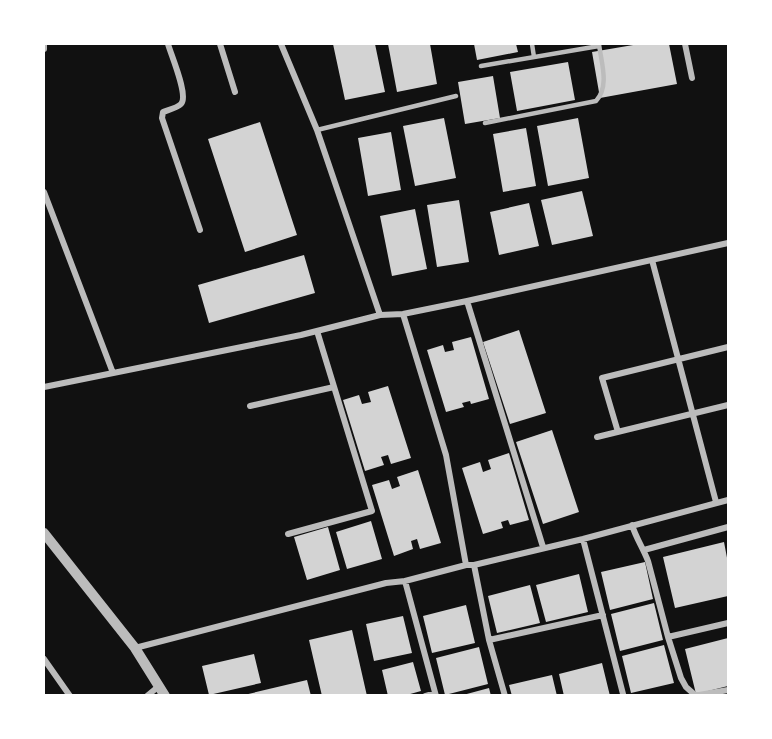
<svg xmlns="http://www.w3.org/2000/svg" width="772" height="739" viewBox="0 0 772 739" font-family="Roboto,sans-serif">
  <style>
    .building { fill: #d3d3d3 }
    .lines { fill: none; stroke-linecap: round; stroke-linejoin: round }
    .service { stroke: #bcbcbc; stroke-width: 4.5 }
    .minor { stroke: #bcbcbc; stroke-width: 6 }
    .tertiary { stroke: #bcbcbc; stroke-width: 10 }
  </style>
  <rect width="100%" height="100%" fill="#111"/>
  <path class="building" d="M 333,44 L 375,44 L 385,92 L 345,100 Z
    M 388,44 L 430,44 L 437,84 L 397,92 Z
    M 474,44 L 516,44 L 518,52 L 477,60 Z
    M 639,44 L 669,44 L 677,84 L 600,98 L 592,52 Z
    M 568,62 L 575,100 L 517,111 L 510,72 Z
    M 493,76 L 500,118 L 465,124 L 458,82 Z
    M 444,118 L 456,178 L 415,186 L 403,126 Z
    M 578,118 L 589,178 L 548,186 L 537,126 Z
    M 260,122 L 297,235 L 245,252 L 208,139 Z
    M 526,128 L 536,186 L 503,192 L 493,134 Z
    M 391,132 L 401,190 L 368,196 L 358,138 Z
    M 582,191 L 593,236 L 552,245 L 541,200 Z
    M 459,200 L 469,262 L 437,267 L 427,205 Z
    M 529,203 L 539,246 L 499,255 L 490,212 Z
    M 415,209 L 427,269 L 392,276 L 380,216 Z
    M 304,255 L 315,293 L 209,323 L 198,285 Z
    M 519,330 L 546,413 L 510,424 L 483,342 Z
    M 471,337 L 489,399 L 471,404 L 470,401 L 462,403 L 464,407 L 446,412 L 427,350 L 443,345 L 445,352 L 454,350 L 452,342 Z
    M 388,386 L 411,458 L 391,464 L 388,455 L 381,457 L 384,465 L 365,471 L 343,400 L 359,395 L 362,404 L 371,402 L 368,392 Z
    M 552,430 L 579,512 L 543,524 L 516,442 Z
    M 509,453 L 529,520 L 510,525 L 508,520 L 501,522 L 503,528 L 483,534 L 462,468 L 480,462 L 483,472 L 491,469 L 488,460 Z
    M 418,470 L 441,543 L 420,549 L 417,539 L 411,541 L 413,549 L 394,556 L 372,485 L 389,480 L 392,489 L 400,486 L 397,477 Z
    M 371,521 L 382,559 L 347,569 L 336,532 Z
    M 328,527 L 340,570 L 307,580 L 294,537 Z
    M 724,542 L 728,563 L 728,596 L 675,608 L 663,557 Z
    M 645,562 L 653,599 L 610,610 L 601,572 Z
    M 579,574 L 588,612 L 546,622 L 536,585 Z
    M 530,585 L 540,623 L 497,633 L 488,596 Z
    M 654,603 L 663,640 L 620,651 L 611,614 Z
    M 466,605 L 475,643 L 432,653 L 423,616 Z
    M 403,616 L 412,653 L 374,661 L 366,624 Z
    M 352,630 L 367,696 L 322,696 L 309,640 Z
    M 728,638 L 728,686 L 696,694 L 685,649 Z
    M 664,645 L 674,683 L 631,693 L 622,656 Z
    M 479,647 L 488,684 L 445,695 L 436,658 Z
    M 254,654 L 261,683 L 209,695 L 202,666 Z
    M 413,662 L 421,691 L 403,696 L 388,696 L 382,670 Z
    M 602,663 L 610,696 L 564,696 L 559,674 Z
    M 552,675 L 557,696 L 512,696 L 509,685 Z
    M 307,680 L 311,696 L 244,696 L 244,695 Z
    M 489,688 L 491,696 L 463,696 L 463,695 Z"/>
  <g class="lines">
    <path class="service" d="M 532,44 L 534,57
      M 481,66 L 599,46
      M 485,123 L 596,101 C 610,86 601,62 599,44
      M 317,130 L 456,96"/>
    <path class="minor" d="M 168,44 C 171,55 189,96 181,104 C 177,108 168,110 163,112 L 162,118 L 200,230
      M 220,44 L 235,92
      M 281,44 L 317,130 L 380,315
      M 685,44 L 692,78
      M 44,49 L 44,44
      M 44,192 L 113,373
      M 652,260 L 716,502
      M 467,301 L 543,547
      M 403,314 L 446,455 L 466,565
      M 44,387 L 301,335 L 380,315 L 403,314 L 467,301 L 728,243
      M 250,406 L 334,387
      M 618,432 L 602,378 L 728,347
      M 597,437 L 728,405
      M 632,525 C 636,538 643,548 648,561 L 668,637 L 681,678 L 686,687 L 695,695 L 699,695 L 728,690
      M 288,534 L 372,511 L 317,331
      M 583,539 L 623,694
      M 644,550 L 728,527
      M 474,565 L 489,640 L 505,696
      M 405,581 L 436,696
      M 668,637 L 728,623
      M 489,640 L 603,615
      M 135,648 L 386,583 L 405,581 L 466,565 L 474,565 L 583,539 L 728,500
      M 44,659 L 70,696
      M 147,696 L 159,686
      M 425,696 L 435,693"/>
    <path class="tertiary" d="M 44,533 L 135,648 L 165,696"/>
  </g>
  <rect width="772" height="739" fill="none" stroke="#ffffff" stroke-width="90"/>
</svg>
